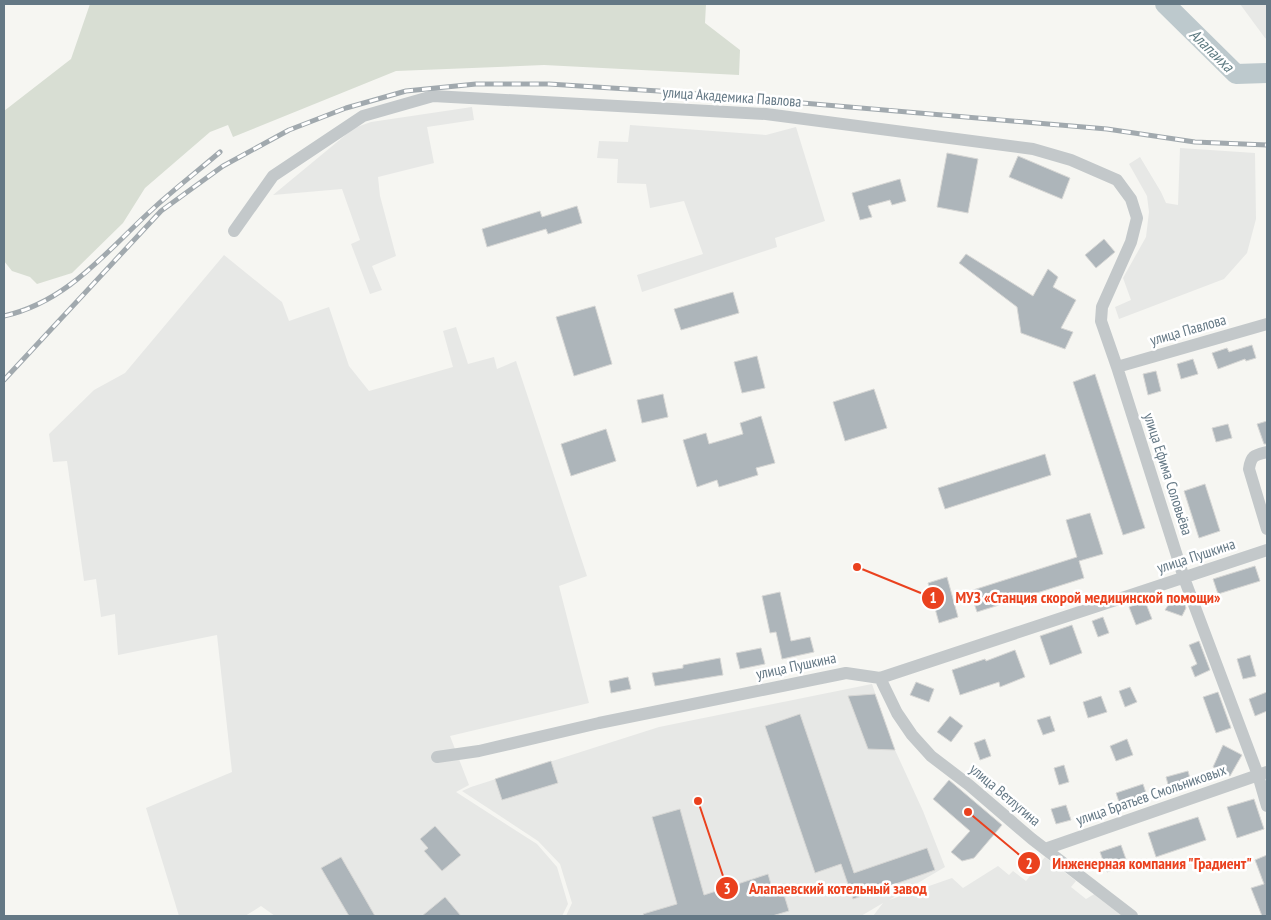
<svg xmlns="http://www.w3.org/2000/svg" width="1271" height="920" viewBox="0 0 1271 920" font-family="'PT Sans Narrow',sans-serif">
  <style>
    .built { fill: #e7e8e6 }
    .green { fill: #d8ded3 }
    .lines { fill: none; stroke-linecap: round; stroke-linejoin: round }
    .river { stroke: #bdc9cd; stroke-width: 20 }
    .building { fill: #adb5ba; stroke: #d7d7d5 }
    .minor { stroke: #c3c8ca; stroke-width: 12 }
    .rail-casing { stroke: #a1a9ae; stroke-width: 5 }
    .rail { stroke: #fff; stroke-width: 3; stroke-dasharray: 9; stroke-linecap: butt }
    .labels { text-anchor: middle; stroke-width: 5; stroke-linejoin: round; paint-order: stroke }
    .street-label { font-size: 15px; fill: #647885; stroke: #fff }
    .water-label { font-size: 16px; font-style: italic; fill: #5f7b82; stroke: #fff }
    .leader { fill: none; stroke: #ea411e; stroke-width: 2 }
    .callout-dot { fill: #ea411e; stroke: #fff; stroke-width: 2 }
    .mark-label { font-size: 15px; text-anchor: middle; font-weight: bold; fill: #fff }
    .callout-label { font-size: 16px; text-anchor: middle; font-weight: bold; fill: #ea411e; stroke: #fff; stroke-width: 5; stroke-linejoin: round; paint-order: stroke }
  </style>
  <rect width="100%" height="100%" fill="#f6f6f2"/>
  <path class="built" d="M 1240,4 L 1267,4 L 1267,39 L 1265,38 Z
    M 472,107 L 474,120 L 427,127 L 434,163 L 378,177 L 380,196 L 396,256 L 372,266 L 382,290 L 370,294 L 351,244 L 360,240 L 342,189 L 273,195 L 354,128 L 371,122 Z
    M 630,125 L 766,135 L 796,127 L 825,221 L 775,238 L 777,247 L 642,292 L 637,275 L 703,254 L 684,201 L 650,208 L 646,184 L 617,183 L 618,159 L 597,158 L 599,141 L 628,142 Z
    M 1180,148 L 1255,153 L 1256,219 L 1247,253 L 1224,279 L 1119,319 L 1115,307 L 1131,300 L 1123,278 L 1146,237 L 1149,212 L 1147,196 L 1129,164 L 1140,157 L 1161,192 L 1166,203 L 1178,205 Z
    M 224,255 L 282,302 L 289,321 L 329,307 L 349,366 L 369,391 L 453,367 L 443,331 L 456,327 L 468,364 L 494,357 L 497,369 L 516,361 L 587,576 L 559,586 L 589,703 L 450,736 L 469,785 L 456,792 L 537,844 L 557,867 L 568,904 L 562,916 L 275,916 L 261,906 L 245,916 L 179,916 L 146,808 L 232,772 L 217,635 L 118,655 L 115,614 L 101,617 L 96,579 L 84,581 L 67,461 L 53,462 L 49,434 L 94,390 L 125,373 Z
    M 872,684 L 895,750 L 923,811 L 945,867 L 889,900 L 952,878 L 963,888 L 998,866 L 1009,875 L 1013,871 L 1026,881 L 1045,857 L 1076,881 L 1071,887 L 1086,899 L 1096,893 L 1125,916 L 873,916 L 883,903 L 861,916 L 566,916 L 572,903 L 560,864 L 538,841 L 462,791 L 471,787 L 659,727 Z"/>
  <path class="green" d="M 90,4 L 706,4 L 705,23 L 740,50 L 739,75 L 544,65 L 396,71 L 233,137 L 228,125 L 210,132 L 145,188 L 123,223 L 72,273 L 37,284 L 30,277 L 12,271 L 4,261 L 4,111 L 71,59 Z"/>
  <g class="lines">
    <path class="river" d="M 1165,4 L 1236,74 L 1267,73"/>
  </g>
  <path class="building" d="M 947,153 L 978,159 L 968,213 L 937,207 Z
    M 1018,156 L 1070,178 L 1062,199 L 1009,177 Z
    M 900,179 L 906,201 L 892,205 L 890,200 L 868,206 L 872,217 L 860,220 L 852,193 Z
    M 577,206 L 582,223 L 548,234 L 546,229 L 487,247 L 482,229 L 540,211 L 542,217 Z
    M 1104,239 L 1115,252 L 1096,268 L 1085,255 Z
    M 966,254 L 1033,296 L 1048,269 L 1058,277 L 1053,287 L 1076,300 L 1061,328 L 1073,332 L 1065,349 L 1021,333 L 1017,307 L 959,263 Z
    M 733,292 L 739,313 L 681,330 L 674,309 Z
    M 595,306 L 612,364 L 574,376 L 556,317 Z
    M 1252,345 L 1256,358 L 1246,361 L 1245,359 L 1218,369 L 1212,353 L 1227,348 L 1229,352 Z
    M 757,356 L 765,388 L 742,393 L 734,362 Z
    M 1193,359 L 1198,374 L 1181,379 L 1177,364 Z
    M 1156,371 L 1161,391 L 1148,395 L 1143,374 Z
    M 1095,374 L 1145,528 L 1123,535 L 1073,382 Z
    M 874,389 L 887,428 L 845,441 L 833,402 Z
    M 663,394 L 668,417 L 642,423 L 637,400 Z
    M 761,416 L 775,463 L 756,468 L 758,475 L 719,487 L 717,480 L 697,487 L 683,440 L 706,433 L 709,444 L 743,434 L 740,423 Z
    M 1267,421 L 1267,444 L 1264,444 L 1257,424 Z
    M 1228,424 L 1232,438 L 1216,442 L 1212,428 Z
    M 606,429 L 616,461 L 571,476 L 561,444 Z
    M 1045,454 L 1051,475 L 945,509 L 938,488 Z
    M 1205,484 L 1220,531 L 1199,538 L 1184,491 Z
    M 1090,513 L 1103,554 L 1079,561 L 1084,578 L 977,612 L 970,591 L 1077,557 L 1066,520 Z
    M 1255,566 L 1260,581 L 1218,594 L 1213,579 Z
    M 947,577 L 958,617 L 939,623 L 928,583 Z
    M 780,592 L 791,641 L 810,637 L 814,652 L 782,659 L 776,632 L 770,633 L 762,596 Z
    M 1176,593 L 1182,596 L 1186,608 L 1182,616 L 1165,610 Z
    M 1145,601 L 1152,619 L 1136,625 L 1129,607 Z
    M 1103,617 L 1109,633 L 1098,637 L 1092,621 Z
    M 1072,625 L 1082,653 L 1050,665 L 1040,636 Z
    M 1199,641 L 1210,670 L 1195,677 L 1191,667 L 1197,664 L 1189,645 Z
    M 761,648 L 765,664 L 740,669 L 736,653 Z
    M 1015,650 L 1025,677 L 1000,687 L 999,682 L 960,695 L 952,670 L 985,659 L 986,661 Z
    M 1250,655 L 1256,676 L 1243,679 L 1237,659 Z
    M 720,658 L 723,675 L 655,686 L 652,673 L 683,668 L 683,665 Z
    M 628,677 L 631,689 L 611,693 L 609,681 Z
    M 916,682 L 934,689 L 929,702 L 910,695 Z
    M 1130,687 L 1137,702 L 1125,707 L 1119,691 Z
    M 1218,692 L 1231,728 L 1216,733 L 1203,697 Z
    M 1267,692 L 1267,711 L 1255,716 L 1249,699 Z
    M 875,694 L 895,750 L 868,749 L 848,696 Z
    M 1101,696 L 1107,712 L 1088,718 L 1083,702 Z
    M 800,714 L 854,873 L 927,848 L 935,870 L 853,899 L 841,864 L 815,873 L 765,726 Z
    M 950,716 L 963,726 L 951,742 L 937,732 Z
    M 1050,716 L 1055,731 L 1043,735 L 1037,720 Z
    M 985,739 L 991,756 L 980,760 L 974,743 Z
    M 1127,739 L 1133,755 L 1116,761 L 1110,746 Z
    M 1223,745 L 1242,755 L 1230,776 L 1213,767 Z
    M 551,761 L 558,783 L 502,800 L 495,779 Z
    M 1064,765 L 1069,782 L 1059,785 L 1054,768 Z
    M 1188,771 L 1191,782 L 1169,788 L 1166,777 Z
    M 949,780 L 1002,825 L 974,858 L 962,861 L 951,852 L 970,831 L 933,799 Z
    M 1143,784 L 1147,796 L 1120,805 L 1116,793 Z
    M 1254,799 L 1264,829 L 1237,838 L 1227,807 Z
    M 1066,805 L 1071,820 L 1056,824 L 1051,809 Z
    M 680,809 L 704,895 L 768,874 L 773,891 L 782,888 L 789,911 L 772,916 L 644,916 L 643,914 L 677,904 L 652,817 Z
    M 1198,817 L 1206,840 L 1156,857 L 1148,833 Z
    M 435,826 L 461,855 L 442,871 L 424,851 L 428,848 L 420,839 Z
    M 1121,845 L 1128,865 L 1107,872 L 1100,852 Z
    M 1267,855 L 1267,916 L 1262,916 L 1251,888 L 1264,884 L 1255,860 Z
    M 341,857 L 375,916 L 349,916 L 321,868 Z
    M 445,897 L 461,916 L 422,916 Z"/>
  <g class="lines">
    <path class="minor" d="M 234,231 L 273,176 L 363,116 L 433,96 L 766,114 L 1033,149 L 1071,160 L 1117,180 L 1131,199 L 1137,218 L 1131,242 L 1102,307 L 1101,321 L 1117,367 L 1184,578 L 1258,775 L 1267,806
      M 1117,367 L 1267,324
      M 1267,452 C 1255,455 1251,455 1249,469 L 1267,529
      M 880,678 L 897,713 L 912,735 L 931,756 L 969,785 L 1032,839 L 1132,916
      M 437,757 L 479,751 L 599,723 L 846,673 L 880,678 L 1267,550
      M 1045,849 L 1267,772"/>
    <g class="rail-casing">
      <path id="rail" d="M 4,316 C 70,301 108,249 156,206 C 177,187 199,170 220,152
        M 4,380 L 161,211 L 223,166 L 289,130 L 346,108 L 406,91 L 476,84 L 549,84 L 674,92 L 1107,129 L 1195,142 L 1267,145"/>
    </g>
    <use href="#rail" class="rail"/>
  </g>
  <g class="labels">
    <g class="street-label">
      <text transform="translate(732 97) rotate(4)" y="5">улица Академика Павлова</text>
      <text transform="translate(1188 330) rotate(-16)" y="5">улица Павлова</text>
      <text transform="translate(1168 474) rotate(72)" y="5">улица Ефима Соловьёва</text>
      <text transform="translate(1196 556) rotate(-18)" y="5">улица Пушкина</text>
      <text transform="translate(796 666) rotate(-12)" y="5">улица Пушкина</text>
      <text transform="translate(1005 795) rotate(40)" y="5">улица Ветлугина</text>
      <text transform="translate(1151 795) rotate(-19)" y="5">улица Братьев Смольниковых</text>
    </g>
    <g class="water-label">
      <text transform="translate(1212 50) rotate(44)" y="6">Алапаиха</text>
    </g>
  </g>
  <path class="leader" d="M857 567L933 598M968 812L1029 863M698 801L727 888"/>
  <g class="callout-dot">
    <circle cx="857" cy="567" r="5"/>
    <circle cx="968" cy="812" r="5"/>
    <circle cx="698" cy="801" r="5"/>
    <circle cx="933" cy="598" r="12"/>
    <circle cx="1029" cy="863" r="12"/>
    <circle cx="727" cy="888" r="12"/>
  </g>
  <g class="mark-label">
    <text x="933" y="603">1</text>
    <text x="1029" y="869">2</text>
    <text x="727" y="894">3</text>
  </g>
  <g class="callout-label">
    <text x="1088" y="603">МУЗ «Станция скорой медицинской помощи»</text>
    <text x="1152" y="869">Инженерная компания "Градиент"</text>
    <text x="838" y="894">Алапаевский котельный завод</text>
  </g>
  <rect width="1271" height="920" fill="none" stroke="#647885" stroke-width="10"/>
</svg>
